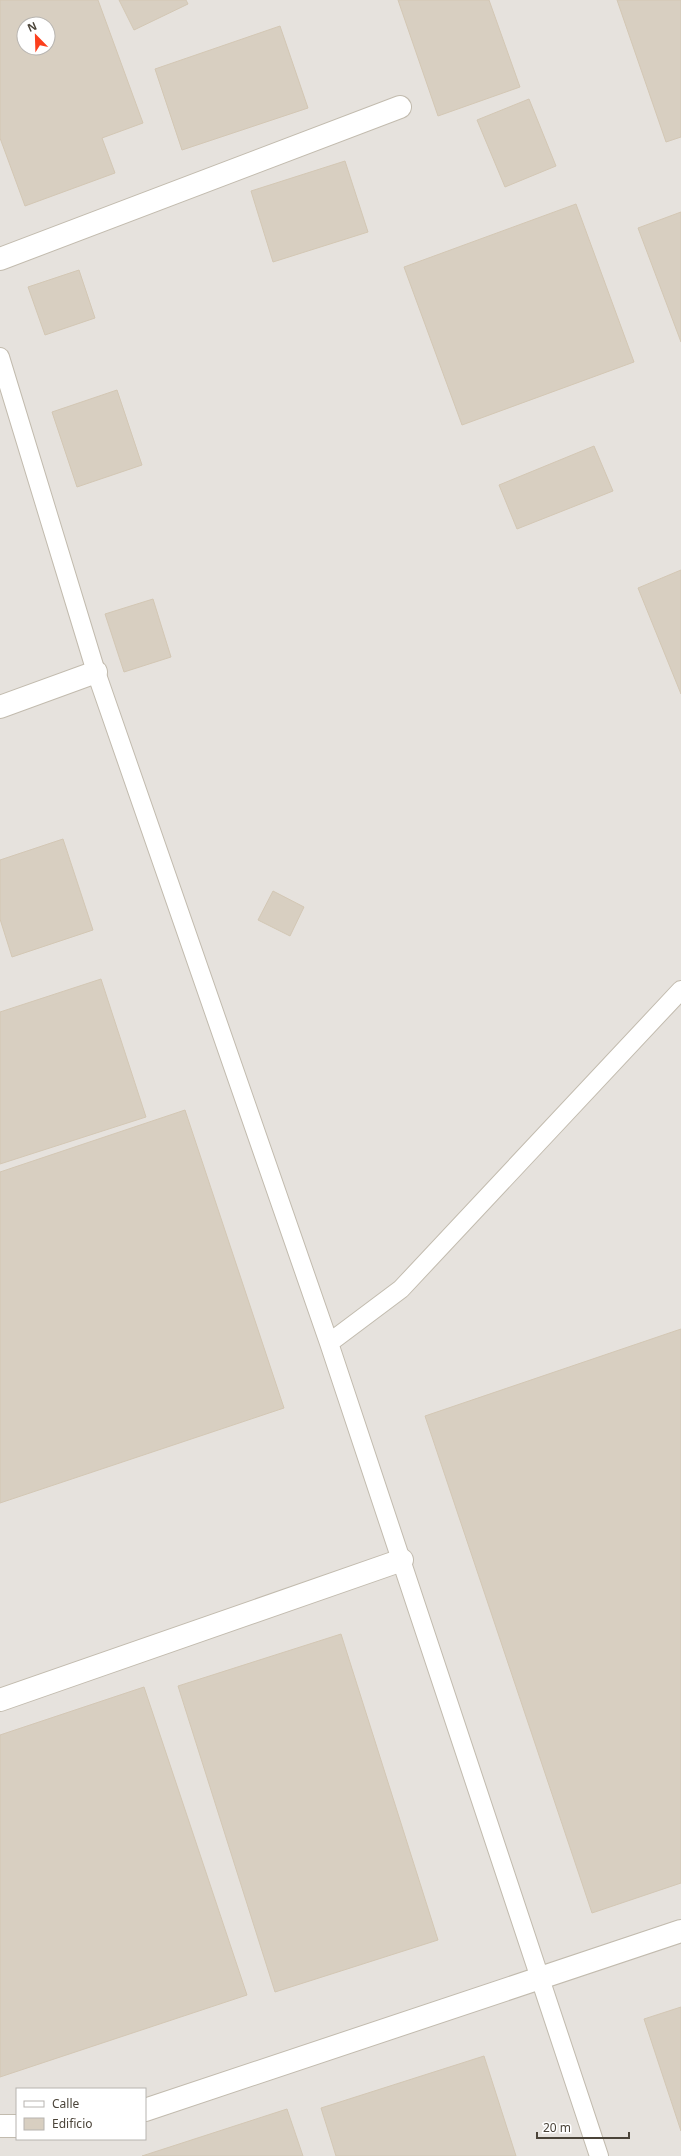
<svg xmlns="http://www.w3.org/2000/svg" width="681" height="2156" viewBox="0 0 681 2156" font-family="'Noto Sans',sans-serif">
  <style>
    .industrial { fill: #e6e2dd; fill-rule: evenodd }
    .building { fill: #d8cfc1; stroke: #d3c7b4; fill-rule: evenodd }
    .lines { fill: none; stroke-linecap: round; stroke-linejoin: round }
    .lane-casing { stroke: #c2bbae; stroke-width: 20 }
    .street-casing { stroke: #c2bbae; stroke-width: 24 }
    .lane { stroke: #fff; stroke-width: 18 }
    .street { stroke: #fff; stroke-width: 22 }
  </style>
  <rect width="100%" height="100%" fill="#f6f3ec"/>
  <path class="industrial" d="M 0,0 L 681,0 L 681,2156 L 0,2156 ZM 24,24 L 48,24 L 48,48 L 24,48 ZM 17,2089 L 145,2089 L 145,2139 L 17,2139 Z"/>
  <path class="building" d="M 0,0 L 98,0 L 143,123 L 102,138 L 115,173 L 25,206 L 0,138 ZM 24,24 L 48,24 L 48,48 L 24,48 Z
    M 119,0 L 186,0 L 188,4 L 134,30 Z
    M 398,0 L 489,0 L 520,87 L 438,116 Z
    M 617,0 L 681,0 L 681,137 L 666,142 Z
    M 280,26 L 308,108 L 182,150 L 155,69 Z
    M 529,99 L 556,166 L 505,187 L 477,120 Z
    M 345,161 L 368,232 L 273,262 L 251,191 Z
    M 576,204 L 634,362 L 462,425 L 404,267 Z
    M 681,212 L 681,342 L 638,228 Z
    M 79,270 L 95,318 L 45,335 L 28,287 Z
    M 117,390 L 142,465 L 77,487 L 52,412 Z
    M 594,446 L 613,491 L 517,529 L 499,485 Z
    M 681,570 L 681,694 L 638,588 Z
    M 153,599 L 171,657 L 124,672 L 105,614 Z
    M 63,839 L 93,930 L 12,957 L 0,919 L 0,860 Z
    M 273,891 L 304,907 L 290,936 L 258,920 Z
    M 101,979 L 146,1117 L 0,1164 L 0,1012 Z
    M 185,1110 L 284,1408 L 0,1503 L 0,1172 Z
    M 681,1329 L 681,1883 L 592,1913 L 425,1416 Z
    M 341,1634 L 438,1940 L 275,1992 L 178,1686 Z
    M 144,1687 L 247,1995 L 0,2077 L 0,1735 Z
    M 681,2007 L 681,2131 L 644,2019 Z
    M 484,2056 L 516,2156 L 336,2156 L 321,2108 Z
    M 287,2109 L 303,2156 L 142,2156 Z"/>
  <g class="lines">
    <g class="lane-casing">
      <path id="lane" d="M 0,357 L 96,672 L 329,1343 L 599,2156
        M 329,1343 L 401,1289 L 681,990"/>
    </g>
    <g class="street-casing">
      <path id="street" d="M 0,259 L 400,107
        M 0,707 L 96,672
        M 0,1700 L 402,1560
        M 145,2110 L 681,1931
        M 0,2126 L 17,2126"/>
    </g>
    <use href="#lane" class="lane"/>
    <use href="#street" class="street"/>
  </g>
  <rect x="16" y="2088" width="130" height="52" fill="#ffffff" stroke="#b7b4b0"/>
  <rect x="24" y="2101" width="20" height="6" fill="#ffffff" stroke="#b7b4b0"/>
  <text x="52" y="2108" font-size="12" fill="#4b4439">Calle</text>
  <rect x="24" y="2118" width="20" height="12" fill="#d8cfc1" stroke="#b7b4b0"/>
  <text x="52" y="2128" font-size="12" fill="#4b4439">Edificio</text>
  <g transform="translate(36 36) rotate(337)"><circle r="19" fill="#ffffff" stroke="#b7b4b0"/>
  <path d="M0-3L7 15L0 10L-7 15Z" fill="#fc3f1d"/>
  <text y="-6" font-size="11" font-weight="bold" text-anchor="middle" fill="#4b4439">N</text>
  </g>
  <path d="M537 2132v6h92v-6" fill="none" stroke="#4b4439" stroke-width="2"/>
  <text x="543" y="2132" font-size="12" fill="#4b4439" stroke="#ffffff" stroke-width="3" paint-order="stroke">20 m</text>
</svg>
